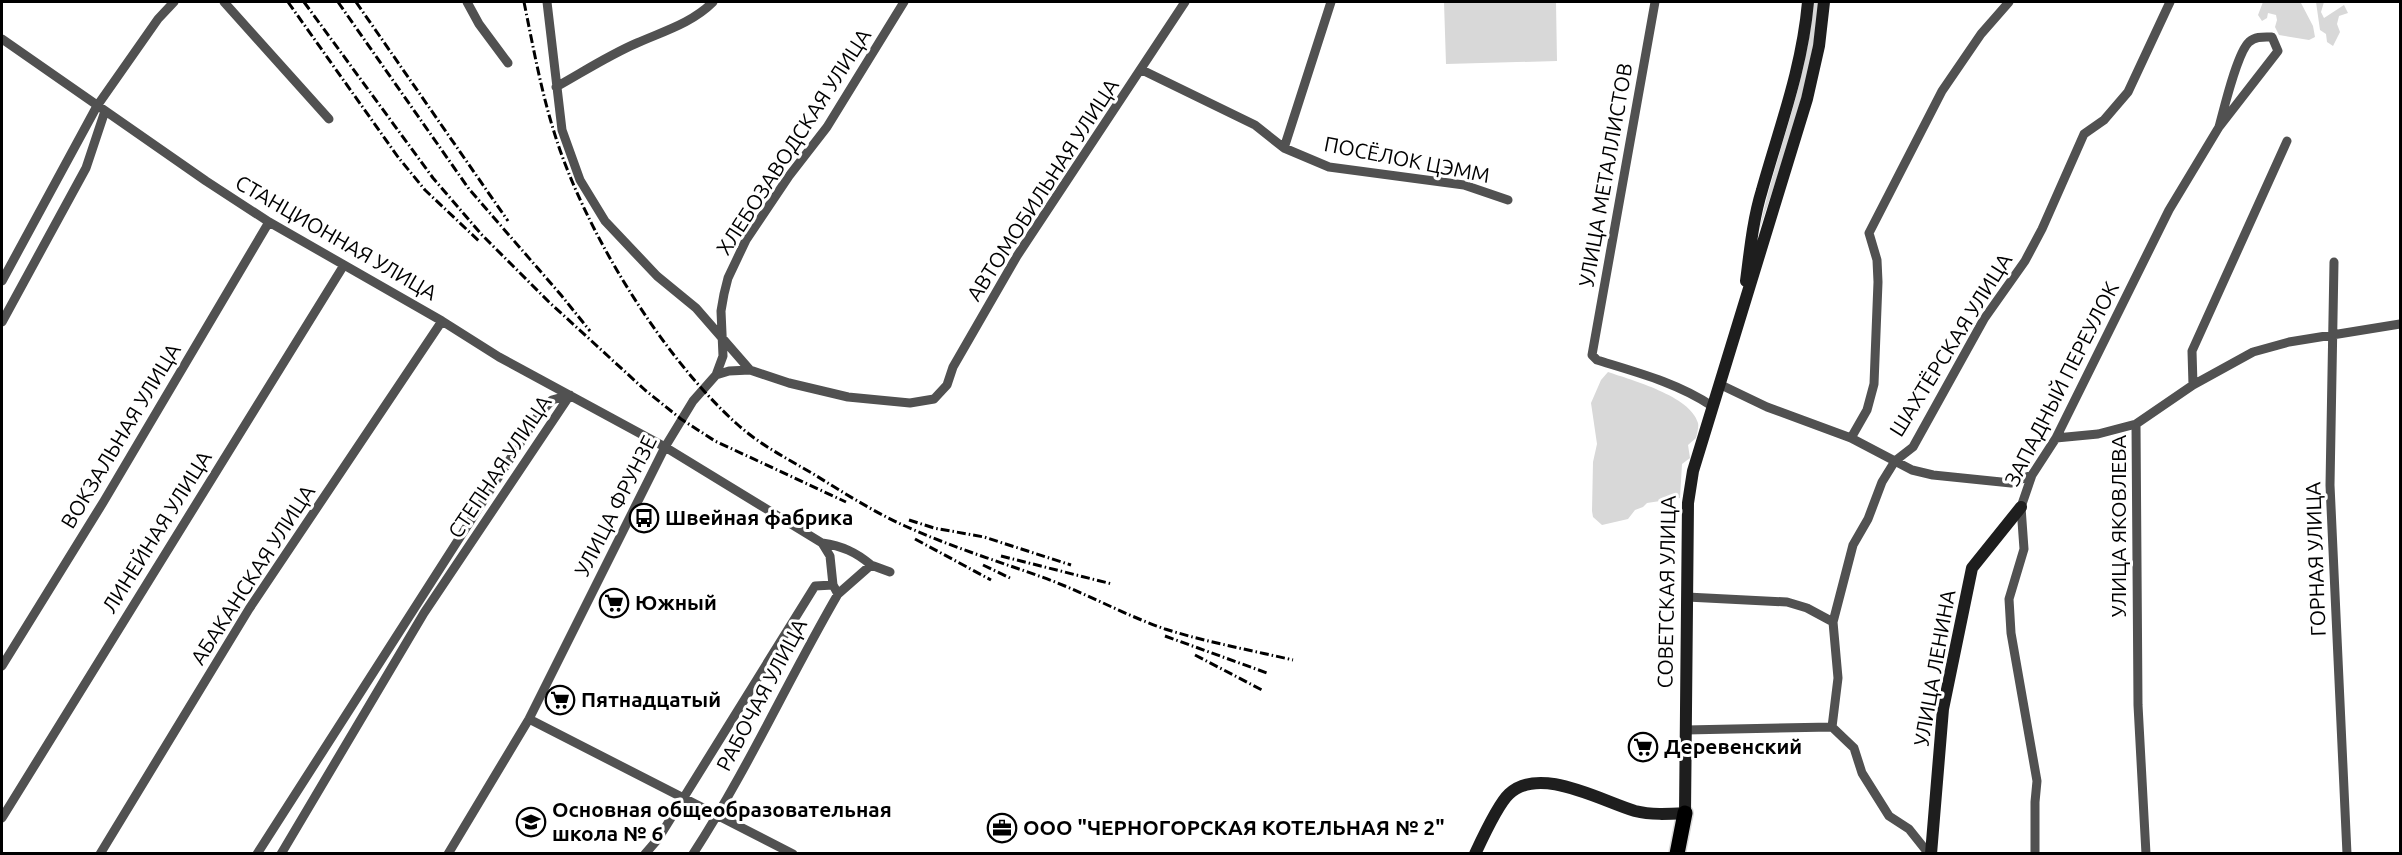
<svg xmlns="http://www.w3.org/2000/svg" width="2402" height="855" viewBox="0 0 2402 855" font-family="Ubuntu,sans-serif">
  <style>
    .green { fill: #d8d8d8 }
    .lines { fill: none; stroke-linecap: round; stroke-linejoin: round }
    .primary-casing { stroke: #dbdbdb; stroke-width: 18 }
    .street { stroke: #515151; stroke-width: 9 }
    .secondary { stroke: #1e1e1e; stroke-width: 12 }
    .primary { stroke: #000; stroke-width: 15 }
    .rail { stroke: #000; stroke-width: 3; stroke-dasharray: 9 3 1.5 3; stroke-linecap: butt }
    .labels { text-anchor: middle; stroke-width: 6; stroke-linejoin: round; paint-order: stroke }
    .street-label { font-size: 21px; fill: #000; stroke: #fff }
    .poi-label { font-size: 21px; font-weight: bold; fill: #000; stroke: #fff; text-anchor: start }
  </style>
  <rect width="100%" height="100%" fill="#fff"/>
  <path class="green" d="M 1444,2 L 1556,2 L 1557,61 L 1446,64 Z
    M 1813,2 L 1819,2 C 1812,81 1784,156 1759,231 C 1775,154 1808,82 1813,2 Z
    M 2263,2 L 2276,3 L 2304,2 L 2301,3 L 2313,26 L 2315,37 L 2309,40 L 2279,35 L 2275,27 L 2277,20 L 2276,15 L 2268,13 L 2267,18 L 2262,21 L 2258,15 Z
    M 2316,2 L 2324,2 L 2321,12 L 2324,18 L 2344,5 L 2348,13 L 2339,16 L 2337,24 L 2340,32 L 2333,46 L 2327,42 L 2326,34 L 2320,30 Z
    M 1608,372 C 1631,380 1691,396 1698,423 C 1699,427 1697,434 1696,438 L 1688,445 L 1690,458 L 1682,464 L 1680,498 L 1647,503 L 1643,507 L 1635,510 L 1628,519 L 1602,525 L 1593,517 L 1592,511 L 1593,462 L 1597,444 L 1591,403 L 1601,380 Z"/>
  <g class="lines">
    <g class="primary-casing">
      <path id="primary" d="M 1677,854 L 1685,813"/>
    </g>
    <path class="street" d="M 224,2 L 329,119
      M 467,2 L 479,24 L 508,63
      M 547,2 L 562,130 L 580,180 L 605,221 L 657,276 L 696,308 L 750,370
      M 1655,2 L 1592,355 L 1597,360 C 1636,372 1678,383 1712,406
      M 2,39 L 206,181 L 269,222 L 442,321 L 499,357 L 665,447 L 822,543 L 830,556 L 833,585 L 815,586 L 658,839 L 645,854
      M 1142,70 L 1255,125 L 1284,148 L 1329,167 L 1464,185 L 1508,200
      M 556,87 C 583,72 609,55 637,43 C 664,31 692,23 713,2
      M 1284,148 L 1331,2
      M 2334,262 L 2330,485 L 2347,854
      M 2,281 L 97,106 L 158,19 L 174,2
      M 2,322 L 86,168 L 105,111
      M 716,375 L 723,356 L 721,311 L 724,294 L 728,278 L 746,240 L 789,176 L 827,127 L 904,2
      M 1719,384 L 1767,407 L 1851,438 L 1912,470 L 1933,475 L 2011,483 L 2032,475
      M 2193,385 L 2253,352 L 2289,342 L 2400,324
      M 1851,438 L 1867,410 L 1874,384 L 1878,282 L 1877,260 L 1869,233 L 1942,91 L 1981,34 L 2009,2
      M 2056,438 L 2098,434 L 2136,424
      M 822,543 C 842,546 856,552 871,565 L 838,594
      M 871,565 L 890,572
      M 1687,597 L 1787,602 L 1807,608 L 1833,622
      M 2,666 L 104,501 L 269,222
      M 529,719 L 793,854
      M 1832,727 L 1854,748 L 1862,773 L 1889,816 L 1909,829 L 1929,854
      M 1686,730 L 1832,727 L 1838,678 L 1833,622 L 1853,545 L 1868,519 L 1882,482 L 1895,461 L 1913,447 L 1984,319 L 2025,261 L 2042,229 L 2084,134 L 2104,120 L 2128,92 L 2170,2
      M 2,818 L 344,265
      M 100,854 L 249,609 L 442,321
      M 257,854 L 537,417 L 552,400 L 570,395
      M 281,854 L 424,613 L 570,395
      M 448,854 L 529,719 L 665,447 L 693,401 L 716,375 L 729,371 L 750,370 L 789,383 L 848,397 L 910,403 L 934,399 L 947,385 L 953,367 L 1017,256 L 1185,2
      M 693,854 C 747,771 788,680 838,594 L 833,585
      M 2035,854 L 2035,802 L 2037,781 L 2011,633 L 2009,599 L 2024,549 L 2021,507 L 2032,475 L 2056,438 L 2169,210 L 2219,127 L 2278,51 L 2272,37 C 2263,37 2256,36 2249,42 C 2237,53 2224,109 2219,127
      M 2146,854 L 2138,705 L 2136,424 L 2193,385 L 2192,351 L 2287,141"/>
    <path class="secondary" d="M 1746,281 C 1750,250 1753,219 1762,190 C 1780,126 1802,69 1808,2
      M 1475,854 C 1482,839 1498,804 1509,794 C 1540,765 1601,801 1635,811 C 1651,815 1668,814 1685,813 L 1688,503 L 1693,471 L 1807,99 L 1819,46 L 1824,2
      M 1931,854 L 1943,709 L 1972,568 L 2021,507"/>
    <use href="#primary" class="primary"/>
    <path class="rail" d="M 288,2 L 398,157 L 425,190 L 480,242
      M 304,2 L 433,178 L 482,235 L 549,302 L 645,390 L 681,419 L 715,441 L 846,502
      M 338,2 L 469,189 L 561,295 L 590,331
      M 356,2 L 508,221
      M 524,2 C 533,46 541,91 555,135 C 585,231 662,357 737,424 C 760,445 788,459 815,475 C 844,493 874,512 905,526 C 949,546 994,560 1039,576 C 1082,591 1122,614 1165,629 C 1206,642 1250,650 1293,660
      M 909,520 L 934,528 L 984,537 L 1071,565
      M 915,539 L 991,580
      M 1001,556 L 1112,584
      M 983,565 L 1010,578
      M 1165,636 L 1267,673
      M 1195,655 L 1262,690"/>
  </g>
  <defs>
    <g id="bus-ring" transform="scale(1.5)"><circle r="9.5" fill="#fff" stroke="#000" stroke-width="1.5"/><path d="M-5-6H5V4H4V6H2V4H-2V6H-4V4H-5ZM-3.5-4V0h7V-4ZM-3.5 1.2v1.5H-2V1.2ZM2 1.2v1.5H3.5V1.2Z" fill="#000"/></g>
    <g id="supermarket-ring" transform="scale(1.5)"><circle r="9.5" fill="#fff" stroke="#000" stroke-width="1.5"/><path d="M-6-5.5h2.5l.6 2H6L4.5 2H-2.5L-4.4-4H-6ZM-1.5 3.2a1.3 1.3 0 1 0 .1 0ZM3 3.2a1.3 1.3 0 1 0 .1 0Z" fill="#000"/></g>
    <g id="school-ring" transform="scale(1.5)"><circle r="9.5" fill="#fff" stroke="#000" stroke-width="1.5"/><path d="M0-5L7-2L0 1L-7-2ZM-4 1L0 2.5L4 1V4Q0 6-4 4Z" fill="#000"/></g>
    <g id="office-ring" transform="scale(1.5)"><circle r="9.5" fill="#fff" stroke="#000" stroke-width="1.5"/><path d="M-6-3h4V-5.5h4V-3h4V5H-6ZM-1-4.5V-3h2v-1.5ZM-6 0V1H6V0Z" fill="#000"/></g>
  </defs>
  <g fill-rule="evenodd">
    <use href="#bus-ring" x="644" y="518"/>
    <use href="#supermarket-ring" x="614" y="603"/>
    <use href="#supermarket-ring" x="560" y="700"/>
    <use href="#supermarket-ring" x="1643" y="747"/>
    <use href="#school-ring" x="531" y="822"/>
    <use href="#office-ring" x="1002" y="828"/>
  </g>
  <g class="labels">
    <g class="street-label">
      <text transform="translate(794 142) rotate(-57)" y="7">ХЛЕБОЗАВОДСКАЯ УЛИЦА</text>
      <text transform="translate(1407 160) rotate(11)" y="7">ПОСЁЛОК ЦЭММ</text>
      <text transform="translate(1606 175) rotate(-80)" y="7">УЛИЦА МЕТАЛЛИСТОВ</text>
      <text transform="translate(1043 190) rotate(-57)" y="7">АВТОМОБИЛЬНАЯ УЛИЦА</text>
      <text transform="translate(336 238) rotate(30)" y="7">СТАНЦИОННАЯ УЛИЦА</text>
      <text transform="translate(1951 345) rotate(-58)" y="7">ШАХТЁРСКАЯ УЛИЦА</text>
      <text transform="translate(2062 384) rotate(-63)" y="7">ЗАПАДНЫЙ ПЕРЕУЛОК</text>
      <text transform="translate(121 436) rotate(-59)" y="7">ВОКЗАЛЬНАЯ УЛИЦА</text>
      <text transform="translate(500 467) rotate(-56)" y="7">СТЕПНАЯ УЛИЦА</text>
      <text transform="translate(616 506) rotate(-63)" y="7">УЛИЦА ФРУНЗЕ</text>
      <text transform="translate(2119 526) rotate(-90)" y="7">УЛИЦА ЯКОВЛЕВА</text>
      <text transform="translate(157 532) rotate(-58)" y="7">ЛИНЕЙНАЯ УЛИЦА</text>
      <text transform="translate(2316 559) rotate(-92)" y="7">ГОРНАЯ УЛИЦА</text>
      <text transform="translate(253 575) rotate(-57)" y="7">АБАКАНСКАЯ УЛИЦА</text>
      <text transform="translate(1667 592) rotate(-89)" y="7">СОВЕТСКАЯ УЛИЦА</text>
      <text transform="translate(1935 668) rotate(-80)" y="7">УЛИЦА ЛЕНИНА</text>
      <text transform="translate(762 695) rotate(-62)" y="7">РАБОЧАЯ УЛИЦА</text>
    </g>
    <g class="poi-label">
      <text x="665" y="525">Швейная фабрика</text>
      <text x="635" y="610">Южный</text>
      <text x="581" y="707">Пятнадцатый</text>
      <text x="1664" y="754">Деревенский</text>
      <text x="552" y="817">Основная общеобразовательная<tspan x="552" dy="24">школа № 6</tspan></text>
      <text x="1023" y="835">ООО "ЧЕРНОГОРСКАЯ КОТЕЛЬНАЯ № 2"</text>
    </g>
  </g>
  <rect width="2402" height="855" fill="none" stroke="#000000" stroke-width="6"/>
</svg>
